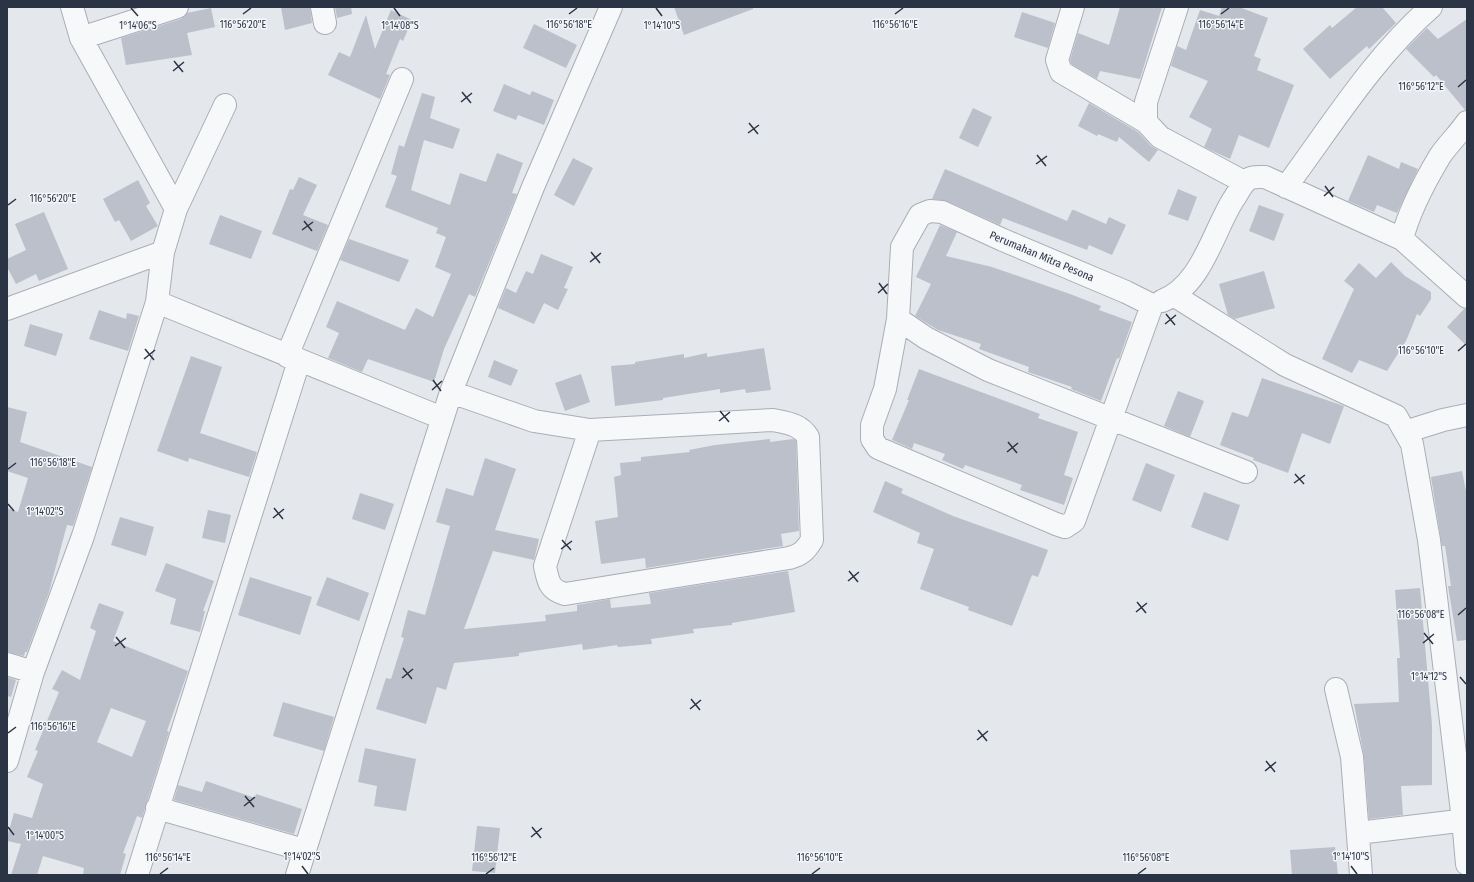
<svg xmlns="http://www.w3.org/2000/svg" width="1474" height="882" viewBox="0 0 1474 882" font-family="'Fira Sans Condensed',sans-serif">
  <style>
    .building { fill: #bbc0ca; fill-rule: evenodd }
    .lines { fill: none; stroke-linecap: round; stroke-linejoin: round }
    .minor-casing { stroke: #a9aeb7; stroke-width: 24 }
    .minor { stroke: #f7f8fa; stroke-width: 22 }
    .ticks { fill: none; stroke: #2b3445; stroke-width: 1.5 }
    .labels { text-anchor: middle; stroke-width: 3; stroke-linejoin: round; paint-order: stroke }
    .street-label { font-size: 11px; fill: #2b3445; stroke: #f4f6f9 }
    .ticks-label { font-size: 10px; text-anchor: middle; fill: #2b3445; stroke: #f4f6f9; stroke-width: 3; stroke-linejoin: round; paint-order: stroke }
  </style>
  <rect width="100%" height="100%" fill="#e4e7ec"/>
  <path class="building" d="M 281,7 L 310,7 L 312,23 L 285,30 Z
    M 335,7 L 351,7 L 352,14 L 337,18 Z
    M 674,7 L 753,7 L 753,9 L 684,35 Z
    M 1120,7 L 1162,7 L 1140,79 L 1100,71 L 1097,79 L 1071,64 L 1070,60 L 1078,33 L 1109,45 Z
    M 1222,7 L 1239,7 L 1268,18 L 1254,56 L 1261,59 L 1257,70 L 1294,85 L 1269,148 L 1239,135 L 1230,159 L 1204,147 L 1212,129 L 1189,117 L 1208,81 L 1171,66 L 1177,46 L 1186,50 L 1200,10 L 1219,16 Z
    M 1357,7 L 1382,7 L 1396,23 L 1369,49 L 1367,46 L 1330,79 L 1303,49 L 1330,25 L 1332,28 Z
    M 211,8 L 215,27 L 187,33 L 192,55 L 126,65 L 121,38 L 181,19 L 187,13 Z
    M 391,10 L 412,20 L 403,41 L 400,39 L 386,74 L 390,75 L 380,99 L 328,75 L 339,52 L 350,57 L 366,15 L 375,49 Z
    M 1022,12 L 1055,23 L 1048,48 L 1014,37 Z
    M 1467,19 L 1467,110 L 1465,110 L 1436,75 L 1434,77 L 1406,49 L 1427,28 L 1438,39 Z
    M 534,24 L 577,45 L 566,68 L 523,48 Z
    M 504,84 L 530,95 L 532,91 L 554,100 L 544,125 L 518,115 L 516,120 L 493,111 Z
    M 422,93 L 435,97 L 430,118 L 460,129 L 453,149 L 424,140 L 411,190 L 450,205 L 460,173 L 486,182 L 497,153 L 523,163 L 512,193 L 517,194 L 475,297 L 469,294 L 444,349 L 434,382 L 368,359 L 362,372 L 328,358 L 339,333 L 326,327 L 337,301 L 405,330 L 416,308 L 433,317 L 451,274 L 435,267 L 446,237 L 436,233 L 438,228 L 385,207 L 397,176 L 391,174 L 399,145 L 404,147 Z
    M 1089,103 L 1138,132 L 1151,146 L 1158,150 L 1149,162 L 1119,137 L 1117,142 L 1098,134 L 1097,136 L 1078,126 Z
    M 973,108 L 992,117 L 978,147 L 959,138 Z
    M 1368,155 L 1399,169 L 1401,162 L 1418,169 L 1397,213 L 1377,205 L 1374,212 L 1348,201 Z
    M 573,158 L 593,168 L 574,206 L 554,195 Z
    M 945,169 L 1067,221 L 1072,210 L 1074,210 L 1106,224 L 1109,217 L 1126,225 L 1112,255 L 1089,245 L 1087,250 L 1003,218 L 1000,225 L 947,201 L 932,199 Z
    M 299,177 L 317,185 L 303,215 L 328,225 L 317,251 L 272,234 L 290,189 L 293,190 Z
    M 138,180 L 150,203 L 146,206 L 158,226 L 131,241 L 119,220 L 115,222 L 103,199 Z
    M 1178,189 L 1197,197 L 1188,221 L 1168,214 Z
    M 1259,205 L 1284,214 L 1274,241 L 1249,231 Z
    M 44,212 L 68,269 L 39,281 L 36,274 L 16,284 L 7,267 L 7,259 L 26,250 L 15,224 Z
    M 220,215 L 262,231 L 251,259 L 209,244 Z
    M 940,225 L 957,232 L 946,256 L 992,267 L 1070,294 L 1101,306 L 1099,310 L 1132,322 L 1119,359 L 1117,358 L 1101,401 L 1071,389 L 1072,387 L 1028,372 L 1029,367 L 979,349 L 981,344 L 938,330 L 915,316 L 931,284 L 916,277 Z
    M 349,239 L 409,260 L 399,282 L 340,260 Z
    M 541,254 L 573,267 L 564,288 L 568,289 L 558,310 L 544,303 L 534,324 L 498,308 L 506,288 L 516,293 L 526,271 L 533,274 Z
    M 1391,262 L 1405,276 L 1431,292 L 1431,299 L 1420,316 L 1417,314 L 1406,341 L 1387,371 L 1359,360 L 1352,373 L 1322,359 L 1354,289 L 1344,281 L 1359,263 L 1376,278 Z
    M 1264,271 L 1275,308 L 1235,319 L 1228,315 L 1219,284 Z
    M 1464,309 L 1467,309 L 1467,346 L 1447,327 Z
    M 99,310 L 126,319 L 127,313 L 139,316 L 128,351 L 89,339 Z
    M 30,324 L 63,334 L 56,356 L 24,346 Z
    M 764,348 L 771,390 L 746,393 L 745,389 L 720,393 L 720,389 L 663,398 L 663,400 L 615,406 L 611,366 L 635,364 L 635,362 L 684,354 L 684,358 L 707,353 L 707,357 Z
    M 191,356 L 222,367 L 200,433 L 257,452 L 249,477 L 189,458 L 188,462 L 157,451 Z
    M 494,360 L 518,370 L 511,386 L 488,377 Z
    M 919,369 L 1040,414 L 1038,418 L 1078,432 L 1064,475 L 1073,478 L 1064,505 L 1020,490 L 1022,485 L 965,465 L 963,469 L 942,460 L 945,454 L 914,443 L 912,449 L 892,440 L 909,400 L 907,400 Z
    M 581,374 L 590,402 L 565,411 L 555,383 Z
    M 1262,378 L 1344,406 L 1330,444 L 1302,433 L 1288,473 L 1253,460 L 1254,458 L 1220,445 L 1232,412 L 1248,417 Z
    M 1178,391 L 1204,401 L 1190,437 L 1164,426 Z
    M 7,407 L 27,412 L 20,442 L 92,467 L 73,526 L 67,525 L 49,592 L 27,652 L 25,652 L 24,656 L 7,652 L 7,508 L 18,512 L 28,478 L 7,471 Z
    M 770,439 L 770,442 L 793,439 L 796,441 L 799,531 L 781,534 L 783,546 L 646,568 L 645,558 L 601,564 L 595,521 L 618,517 L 614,477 L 621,475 L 620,463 L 641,461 L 641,457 L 690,452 L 689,450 L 715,445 Z
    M 485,458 L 516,469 L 495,530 L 539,539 L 534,560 L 493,551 L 464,629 L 546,621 L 545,615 L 577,611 L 577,605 L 610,599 L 611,608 L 651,604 L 649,593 L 788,571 L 795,612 L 732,623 L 732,625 L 693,629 L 694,633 L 651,639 L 652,644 L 618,647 L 617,645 L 583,650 L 582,644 L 519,653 L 519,656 L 454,663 L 446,690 L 437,687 L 426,724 L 376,709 L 386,678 L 391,679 L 404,638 L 401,637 L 408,610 L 425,615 L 450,526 L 436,522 L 446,488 L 473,496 Z
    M 1146,463 L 1175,475 L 1161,512 L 1132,500 Z
    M 1462,471 L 1467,496 L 1467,640 L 1457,641 L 1448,586 L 1451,586 L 1445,546 L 1442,546 L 1431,477 Z
    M 885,481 L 903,489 L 901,493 L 953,516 L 1048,550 L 1038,577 L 1032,575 L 1012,626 L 968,610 L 969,607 L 920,589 L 934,549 L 917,543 L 920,533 L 873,512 Z
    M 1204,492 L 1240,505 L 1228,541 L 1191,527 Z
    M 360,493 L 394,504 L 385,530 L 352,519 Z
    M 208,510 L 231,515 L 225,543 L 202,538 Z
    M 120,517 L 154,527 L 146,556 L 111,545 Z
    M 166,563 L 214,581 L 203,611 L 205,611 L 200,632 L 170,624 L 176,599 L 155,591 Z
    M 250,577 L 312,597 L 300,635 L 238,615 Z
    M 327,577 L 369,593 L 359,621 L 316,605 Z
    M 1420,588 L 1432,725 L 1432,785 L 1401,786 L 1403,815 L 1369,819 L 1364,756 L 1354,704 L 1399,702 L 1397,658 L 1400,658 L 1395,590 Z
    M 99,603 L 124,612 L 113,641 L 188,671 L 167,731 L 169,732 L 142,818 L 137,816 L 123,853 L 126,854 L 120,875 L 83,875 L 84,868 L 43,856 L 37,875 L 11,875 L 21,844 L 7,841 L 7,837 L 14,813 L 32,818 L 43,784 L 27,777 L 38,751 L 35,750 L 59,692 L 52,689 L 62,670 L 80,680 L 96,631 L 90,628 ZM 111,708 L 146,721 L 132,757 L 97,742 Z
    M 7,677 L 16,680 L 11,697 L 7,696 Z
    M 283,702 L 334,717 L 324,751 L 273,736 Z
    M 365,748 L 416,759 L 406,811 L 374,806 L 377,786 L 358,782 Z
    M 206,781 L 255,798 L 256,794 L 302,809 L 294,834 L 174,800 L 178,785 L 202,792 Z
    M 477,826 L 500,828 L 495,873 L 472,871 Z
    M 1335,847 L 1338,875 L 1292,875 L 1290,850 Z"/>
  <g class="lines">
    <g class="minor-casing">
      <path id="minor" d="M 322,7 L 325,23
        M 1073,7 L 1057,60 L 1061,72 L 1146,122 L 1160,137 L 1244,182
        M 81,38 L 177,7
        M 1146,122 L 1146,102 L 1177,7
        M 1286,187 C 1332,125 1373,58 1431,7
        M 176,209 L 225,105
        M 1402,239 C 1409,211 1425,181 1440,156 C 1448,144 1459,134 1467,122
        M 1175,296 L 1285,365 L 1396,416 L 1412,444 L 1429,540 L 1463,820 L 1467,864
        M 1162,301 C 1202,285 1212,234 1233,200 C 1237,195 1240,187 1245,182 C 1250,176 1257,177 1265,177 L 1402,239 L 1467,297
        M 157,302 L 442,418
        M 1152,305 L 1126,292 L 1003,240 L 942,212 L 930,211 L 920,215 L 902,247 L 898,319 L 926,338 L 988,370 L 1246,472
        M 7,309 L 163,252 L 176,209 L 81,38 L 72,7
        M 898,319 L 885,389 L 872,425 L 872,439 L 878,448 L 1056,524 L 1065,527 L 1074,521 L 1152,305
        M 287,356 L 402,79
        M 451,392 L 534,421 L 590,430 L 773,420 C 787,423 800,424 808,437 L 812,540 C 805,551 801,555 789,558 L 565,594 C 549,590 548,581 545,566 L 590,430
        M 1405,432 L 1443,420 L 1467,415
        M 7,664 L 33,672
        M 1336,689 L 1352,757 L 1361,875
        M 7,761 L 33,672 L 83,536 L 157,302 L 163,252
        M 157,808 L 304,850
        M 1358,833 L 1467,820
        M 137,875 L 299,361
        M 297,875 L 451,392 L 533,187 L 611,7"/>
    </g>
    <use href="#minor" class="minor"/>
  </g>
  <path class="ticks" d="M 131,8 L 138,16M 394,8 L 400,16M 656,8 L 662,16M 243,14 L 251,8M 569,14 L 577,8M 895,14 L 903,8M 1221,14 L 1229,8M 174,61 L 183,72M 173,71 L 184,62M 1458,87 L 1466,80M 462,92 L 471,103M 461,102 L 472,93M 749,123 L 758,134M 748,133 L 759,125M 1037,155 L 1046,166M 1036,164 L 1047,156M 1325,186 L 1333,197M 1324,196 L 1334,187M 8,205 L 16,199M 304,221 L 312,231M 302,230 L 313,222M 591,252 L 600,263M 590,262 L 601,253M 879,283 L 887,294M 878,293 L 888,284M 1166,314 L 1175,325M 1165,324 L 1176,315M 145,349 L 154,360M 1458,351 L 1466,344M 144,359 L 155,350M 433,380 L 441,391M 432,390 L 442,381M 720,411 L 729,422M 719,421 L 730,412M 1008,442 L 1017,453M 1007,452 L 1018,443M 8,469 L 16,463M 1295,474 L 1304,484M 1294,483 L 1305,475M 8,504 L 14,511M 274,508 L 283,519M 273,518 L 284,509M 562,540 L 571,550M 561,549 L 572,541M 849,571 L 858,582M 848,581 L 859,572M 1137,602 L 1146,613M 1136,612 L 1147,603M 1458,615 L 1466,608M 1424,633 L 1433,644M 116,637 L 125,648M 1423,643 L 1434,634M 115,646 L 126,638M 403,668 L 412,679M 1460,677 L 1466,684M 402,678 L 413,669M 691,699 L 700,710M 690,709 L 701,700M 978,730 L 987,741M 8,733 L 16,727M 977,740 L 988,731M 1266,761 L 1275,772M 1265,771 L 1276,762M 245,796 L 254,807M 244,806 L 255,797M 8,827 L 14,835M 532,827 L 541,838M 531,837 L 542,828M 302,866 L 308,874M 1351,866 L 1357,874M 160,874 L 168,868M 486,874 L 494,868M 812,874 L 820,868M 1138,874 L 1146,868"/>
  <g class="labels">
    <g class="street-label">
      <text transform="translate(1042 256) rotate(23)" y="4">Perumahan Mitra Pesona</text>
    </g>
  </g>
  <g class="ticks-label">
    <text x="243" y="28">116°56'20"E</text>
    <text x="569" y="28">116°56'18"E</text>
    <text x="895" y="28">116°56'16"E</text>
    <text x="1221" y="28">116°56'14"E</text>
    <text x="138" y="29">1°14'06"S</text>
    <text x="400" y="29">1°14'08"S</text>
    <text x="662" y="29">1°14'10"S</text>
    <text x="1421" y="90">116°56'12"E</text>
    <text x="53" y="202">116°56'20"E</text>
    <text x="1421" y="354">116°56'10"E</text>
    <text x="53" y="466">116°56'18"E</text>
    <text x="45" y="515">1°14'02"S</text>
    <text x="1421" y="618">116°56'08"E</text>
    <text x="1429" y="680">1°14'12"S</text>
    <text x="53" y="730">116°56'16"E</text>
    <text x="45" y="839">1°14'00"S</text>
    <text x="302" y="860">1°14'02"S</text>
    <text x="1351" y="860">1°14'10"S</text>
    <text x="168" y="861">116°56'14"E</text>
    <text x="494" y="861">116°56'12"E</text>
    <text x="820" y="861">116°56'10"E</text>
    <text x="1146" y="861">116°56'08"E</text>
  </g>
  <rect width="1474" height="882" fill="none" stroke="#2b3445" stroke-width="16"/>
</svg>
